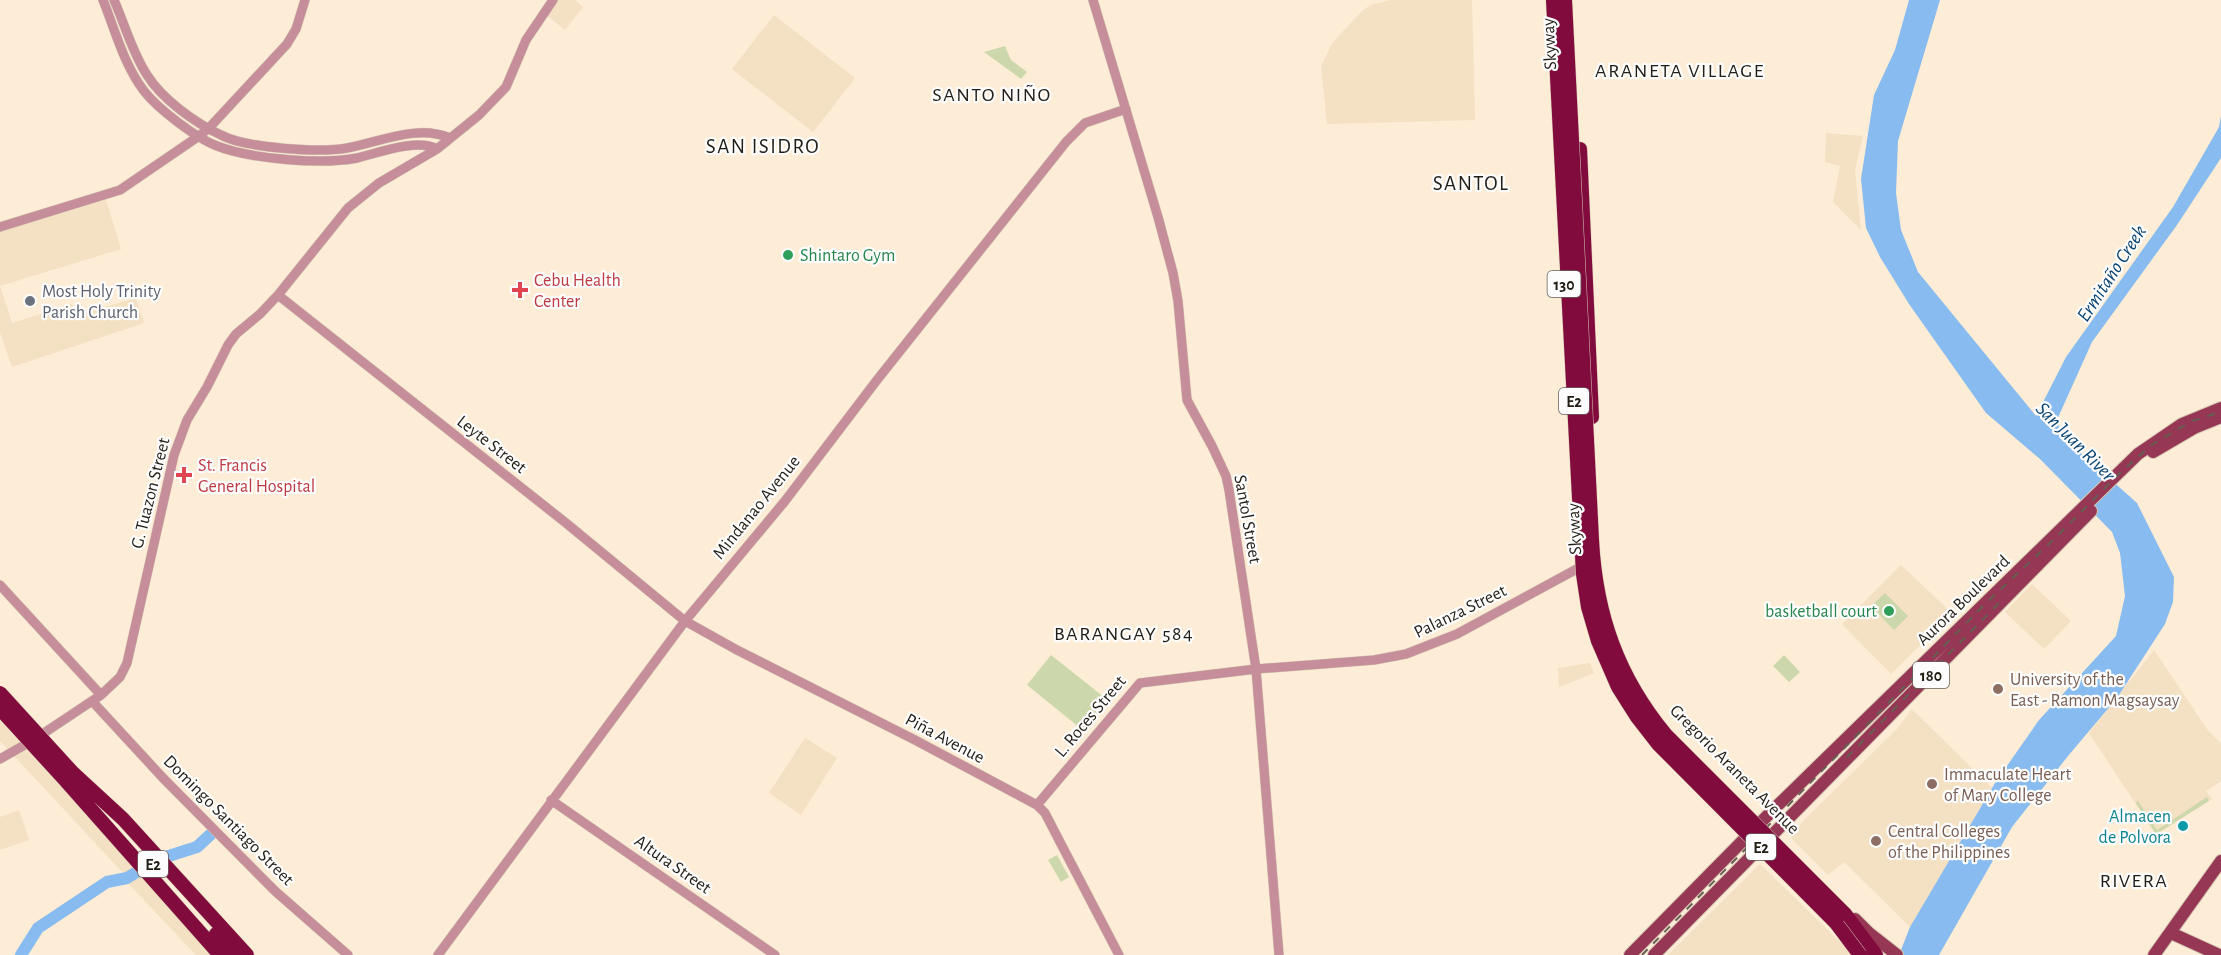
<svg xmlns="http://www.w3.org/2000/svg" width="2221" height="955" viewBox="0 0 2221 955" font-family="'Alegreya Sans',sans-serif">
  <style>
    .built { fill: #f4e0c2 }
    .green { fill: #ccd8ab }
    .water { fill: #88bbef }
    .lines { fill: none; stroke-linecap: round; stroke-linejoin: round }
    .river { stroke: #88bbef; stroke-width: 12 }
    .minor-casing { stroke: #d6c8b3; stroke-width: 10 }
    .major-casing { stroke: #d6c8b3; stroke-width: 14 }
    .highway-casing { stroke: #d6c8b3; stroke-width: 15 }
    .minor { stroke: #c58e9a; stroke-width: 9 }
    .major { stroke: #963855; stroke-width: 12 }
    .highway { stroke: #820b3e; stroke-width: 14 }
    .rail { stroke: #675e52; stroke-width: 2; stroke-dasharray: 8 8; stroke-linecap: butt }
    .highway-bridge-casing { stroke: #d6c8b3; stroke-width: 15; stroke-linecap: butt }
    .highway-bridge { stroke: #820b3e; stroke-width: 14 }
    .leisure-dot { fill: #2e9e5b; stroke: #fdfdfd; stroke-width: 2 }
    .health-dot { fill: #e0444e; stroke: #fdfdfd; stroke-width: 2 }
    .worship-dot { fill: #6b7280; stroke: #fdfdfd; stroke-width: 2 }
    .education-dot { fill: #8d6e63; stroke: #fdfdfd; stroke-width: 2 }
    .culture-dot { fill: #0f9aa8; stroke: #fdfdfd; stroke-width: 2 }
    .labels { text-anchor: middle; stroke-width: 4.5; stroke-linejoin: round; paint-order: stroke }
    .shield { fill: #fdfdfd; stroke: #64605b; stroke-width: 1.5 }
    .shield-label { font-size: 16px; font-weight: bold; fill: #221d15 }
    .street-label { font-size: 18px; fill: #221d15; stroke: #fdfdfd }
    .leisure-label { font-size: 18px; fill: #27864d; stroke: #fdfdfd; text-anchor: start }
    .health-label { font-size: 18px; fill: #be3a42; stroke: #fdfdfd; text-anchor: start }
    .worship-label { font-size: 18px; fill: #5b616d; stroke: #fdfdfd; text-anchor: start }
    .education-label { font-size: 18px; fill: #785e54; stroke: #fdfdfd; text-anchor: start }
    .culture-label { font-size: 18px; fill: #0d838f; stroke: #fdfdfd; text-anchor: end }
    .neighbourhood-label { font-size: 20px; letter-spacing: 1.5px; fill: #221d15; stroke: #fdfdfd }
    .water-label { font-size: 20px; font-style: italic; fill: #094372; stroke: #fdfdfd }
    .quarter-label { font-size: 21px; letter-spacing: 1.5px; fill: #221d15; stroke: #fdfdfd }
  </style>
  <rect width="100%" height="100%" fill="#fdedd6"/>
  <path class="built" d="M 556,0 L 575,0 L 583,7 L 565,30 L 545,14 Z
    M 1390,0 L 1472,0 L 1475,120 L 1327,124 L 1321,66 L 1333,42 L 1363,10 L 1371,5 Z
    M 774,15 L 855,78 L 813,132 L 732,69 Z
    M 1826,133 L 1863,136 L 1855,170 L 1861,230 L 1833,202 L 1840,166 L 1825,162 Z
    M 106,200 L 121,249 L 0,286 L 12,323 L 72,304 L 76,315 L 136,298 L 144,323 L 12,367 L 0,333 L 0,232 Z
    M 1901,565 L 1952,613 L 1891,674 L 1842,624 Z
    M 2032,584 L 2071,621 L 2044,649 L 2005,612 Z
    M 2154,650 L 2207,729 L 2221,744 L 2221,781 L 2206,791 L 2212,799 L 2156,835 L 2089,733 Z
    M 1590,663 L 1594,673 L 1559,687 L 1558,668 Z
    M 1912,709 L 1992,788 L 1910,927 L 1844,862 L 1828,875 L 1791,838 L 1803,821 L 1897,729 Z
    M 0,721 L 135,866 L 125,875 L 0,741 Z
    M 805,738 L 837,758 L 801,815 L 769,793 Z
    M 19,810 L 29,840 L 0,850 L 0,817 Z
    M 1760,864 L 1839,941 L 1858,955 L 1668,955 Z
    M 144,869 L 225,955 L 196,955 L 125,880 Z"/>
  <path class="green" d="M 1005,46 L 1011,60 L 1027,72 L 1021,79 L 984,52 Z
    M 1885,593 L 1908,616 L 1894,630 L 1871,606 Z
    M 1051,655 L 1109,701 L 1085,732 L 1027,685 Z
    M 1784,655 L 1800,672 L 1789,682 L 1773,666 Z
    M 2207,797 L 2209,801 L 2156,834 L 2136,803 L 2138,801 L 2157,830 Z
    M 1057,855 L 1069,877 L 1061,882 L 1048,860 Z"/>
  <path class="water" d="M 1909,0 L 1940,0 L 1898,141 L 1896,193 L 1901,230 L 1918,272 L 2036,416 L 2066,357 L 2173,207 L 2219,127 L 2221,116 L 2221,158 L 2177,225 L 2092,342 L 2056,422 L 2071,444 L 2137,503 L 2174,577 L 2173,602 L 2165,624 L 2117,698 L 2068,756 L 2012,827 L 1939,955 L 1899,955 L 1910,927 L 1995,783 L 2039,720 L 2116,636 L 2125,596 L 2120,553 L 2112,532 L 2040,459 L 1986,413 L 1909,304 L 1880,257 L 1866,228 L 1861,179 L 1874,95 L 1895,50 Z"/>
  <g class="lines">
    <path class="river" d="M 21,955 L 38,928 L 107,882 L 127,878 L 156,860 L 197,847 L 211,834"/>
    <g class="minor-casing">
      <path id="minor" d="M 103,0 C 115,30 124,65 144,91 C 158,109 196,138 217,146 C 251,159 321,165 357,158 C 378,153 417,138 437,149
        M 114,0 C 125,25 132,52 147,75 C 162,99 195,123 221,135 C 245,148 319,153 347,148 C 380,142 417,124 450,138
        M 1093,0 L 1158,217 L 1173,273 L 1178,301 L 1187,400 L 1212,446 L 1226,476 L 1229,490 L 1256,669 L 1279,955
        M 0,227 L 120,190 L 199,136 L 209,128 L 287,44 L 296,29 L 305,0
        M 278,295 L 566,523 L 685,621 L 737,650 L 915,740 L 1037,805 L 1045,813 L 1060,842 L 1119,955
        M 0,585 L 101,695
        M 92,701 L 163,778 L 275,891 L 348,955
        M 0,759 L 35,739 L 101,695 L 120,677 L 127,663 L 174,455 L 187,420 L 207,387 L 228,345 L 236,334 L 260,314 L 278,295 L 348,208 L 379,183 L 437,149 L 479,115 L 506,87 L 526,40 L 553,0
        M 551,800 L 775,955
        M 1037,805 L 1140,683 L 1256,669 L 1374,660 L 1406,654 L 1457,634 L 1586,564
        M 438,955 L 685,621 L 785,501 L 877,380 L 1066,142 L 1085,123 L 1126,109"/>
    </g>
    <g class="major-casing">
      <path id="major" d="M 2153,452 L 2194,428 L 2221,417
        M 1855,919 L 1869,933 L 1897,955
        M 2171,933 L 2219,955
        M 1630,955 L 1777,806 L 2138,454 L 2182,424 L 2221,408
        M 1654,955 L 2091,511
        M 2154,955 L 2221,861"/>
    </g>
    <g class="highway-casing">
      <path id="highway" d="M 1580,149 L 1592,417
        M 73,773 L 123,819 L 247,955
        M 66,781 L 220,955
        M 1845,914 L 1876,955
        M 216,934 L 234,955"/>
    </g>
    <use href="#minor" class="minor"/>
    <use href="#major" class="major"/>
    <use href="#highway" class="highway"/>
    <path class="rail" d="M 1847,757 L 2001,601
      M 1642,955 L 1983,606 L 2049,544 L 2122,471 L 2153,444 L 2192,421 L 2221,412"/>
    <g class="highway-bridge-casing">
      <path id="highway-bridge" d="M 1553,0 L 1583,574 L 1588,607 L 1598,641 L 1618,687 L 1637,717 L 1658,744 L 1836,923 L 1860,955
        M 1565,0 L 1592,540 C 1596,615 1618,677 1666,735 L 1845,914
        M 0,693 L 73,773
        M 0,709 L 66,781"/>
    </g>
    <use href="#highway-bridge" class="highway-bridge"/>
  </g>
  <g class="leisure-dot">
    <circle cx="788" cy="255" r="6"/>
    <circle cx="1889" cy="611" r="6"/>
  </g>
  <g class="health-dot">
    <path d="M517 281h6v6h6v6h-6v6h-6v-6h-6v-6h6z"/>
    <path d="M181 466h6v6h6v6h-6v6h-6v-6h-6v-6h6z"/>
  </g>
  <circle class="worship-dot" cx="30" cy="301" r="6"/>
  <g class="education-dot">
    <circle cx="1998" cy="689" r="6"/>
    <circle cx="1932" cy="784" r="6"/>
    <circle cx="1876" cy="841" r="6"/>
  </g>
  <circle class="culture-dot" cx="2183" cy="826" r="6"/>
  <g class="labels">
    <g class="shield">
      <rect x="1547.5" y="271" width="33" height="26" rx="4.5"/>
      <rect x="1559" y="388" width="30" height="26" rx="4.5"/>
      <rect x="1913" y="662" width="36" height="26" rx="4.5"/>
      <rect x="1746" y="834" width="30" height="26" rx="4.5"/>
      <rect x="138" y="851" width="30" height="26" rx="4.5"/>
    </g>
    <g class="shield-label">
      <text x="1564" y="290">130</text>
      <text x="1574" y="407">E2</text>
      <text x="1931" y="681">180</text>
      <text x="1761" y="853">E2</text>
      <text x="153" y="870">E2</text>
    </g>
    <g class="street-label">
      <text transform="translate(1549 44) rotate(-93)" y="6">Skyway</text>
      <text transform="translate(492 444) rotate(38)" y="6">Leyte Street</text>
      <text transform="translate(150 493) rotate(-76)" y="6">G. Tuazon Street</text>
      <text transform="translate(756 507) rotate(-51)" y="6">Mindanao Avenue</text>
      <text transform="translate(1248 519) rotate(80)" y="6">Santol Street</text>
      <text transform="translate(1574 529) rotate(-93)" y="6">Skyway</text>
      <text transform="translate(1963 600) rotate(-44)" y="6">Aurora Boulevard</text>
      <text transform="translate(1460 611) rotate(-26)" y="6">Palanza Street</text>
      <text transform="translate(1090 716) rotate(-50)" y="6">L. Roces Street</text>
      <text transform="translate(945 738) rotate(28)" y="6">Piña Avenue</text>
      <text transform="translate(1735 769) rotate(45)" y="6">Gregorio Araneta Avenue</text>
      <text transform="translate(229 820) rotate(45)" y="6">Domingo Santiago Street</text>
      <text transform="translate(673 864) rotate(35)" y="6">Altura Street</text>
    </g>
    <g class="leisure-label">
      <text x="800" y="261">Shintaro Gym</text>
      <text x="1877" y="617" text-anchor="end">basketball court</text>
    </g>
    <g class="health-label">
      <text x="534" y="286">Cebu Health<tspan x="534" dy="21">Center</tspan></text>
      <text x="198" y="471">St. Francis<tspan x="198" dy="21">General Hospital</tspan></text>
    </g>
    <g class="worship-label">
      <text x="42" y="297">Most Holy Trinity<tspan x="42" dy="21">Parish Church</tspan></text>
    </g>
    <g class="education-label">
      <text x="2010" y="685">University of the<tspan x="2010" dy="21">East - Ramon Magsaysay</tspan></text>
      <text x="1944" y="780">Immaculate Heart<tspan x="1944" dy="21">of Mary College</tspan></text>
      <text x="1888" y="837">Central Colleges<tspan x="1888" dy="21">of the Philippines</tspan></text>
    </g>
    <g class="culture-label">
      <text x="2171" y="822">Almacen<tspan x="2171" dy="21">de Polvora</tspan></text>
    </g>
    <g class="neighbourhood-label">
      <text x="1680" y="77">ARANETA VILLAGE</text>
      <text x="992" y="101">SANTO NIÑO</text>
      <text x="1124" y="640">BARANGAY 584</text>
      <text x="2134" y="887">RIVERA</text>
    </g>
    <g class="water-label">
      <text transform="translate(2111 273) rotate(-57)" y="7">Ermitaño Creek</text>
      <text transform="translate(2076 441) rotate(45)" y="7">San Juan River</text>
    </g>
    <g class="quarter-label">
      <text x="763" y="153">SAN ISIDRO</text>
      <text x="1471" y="190">SANTOL</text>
    </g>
  </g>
</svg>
